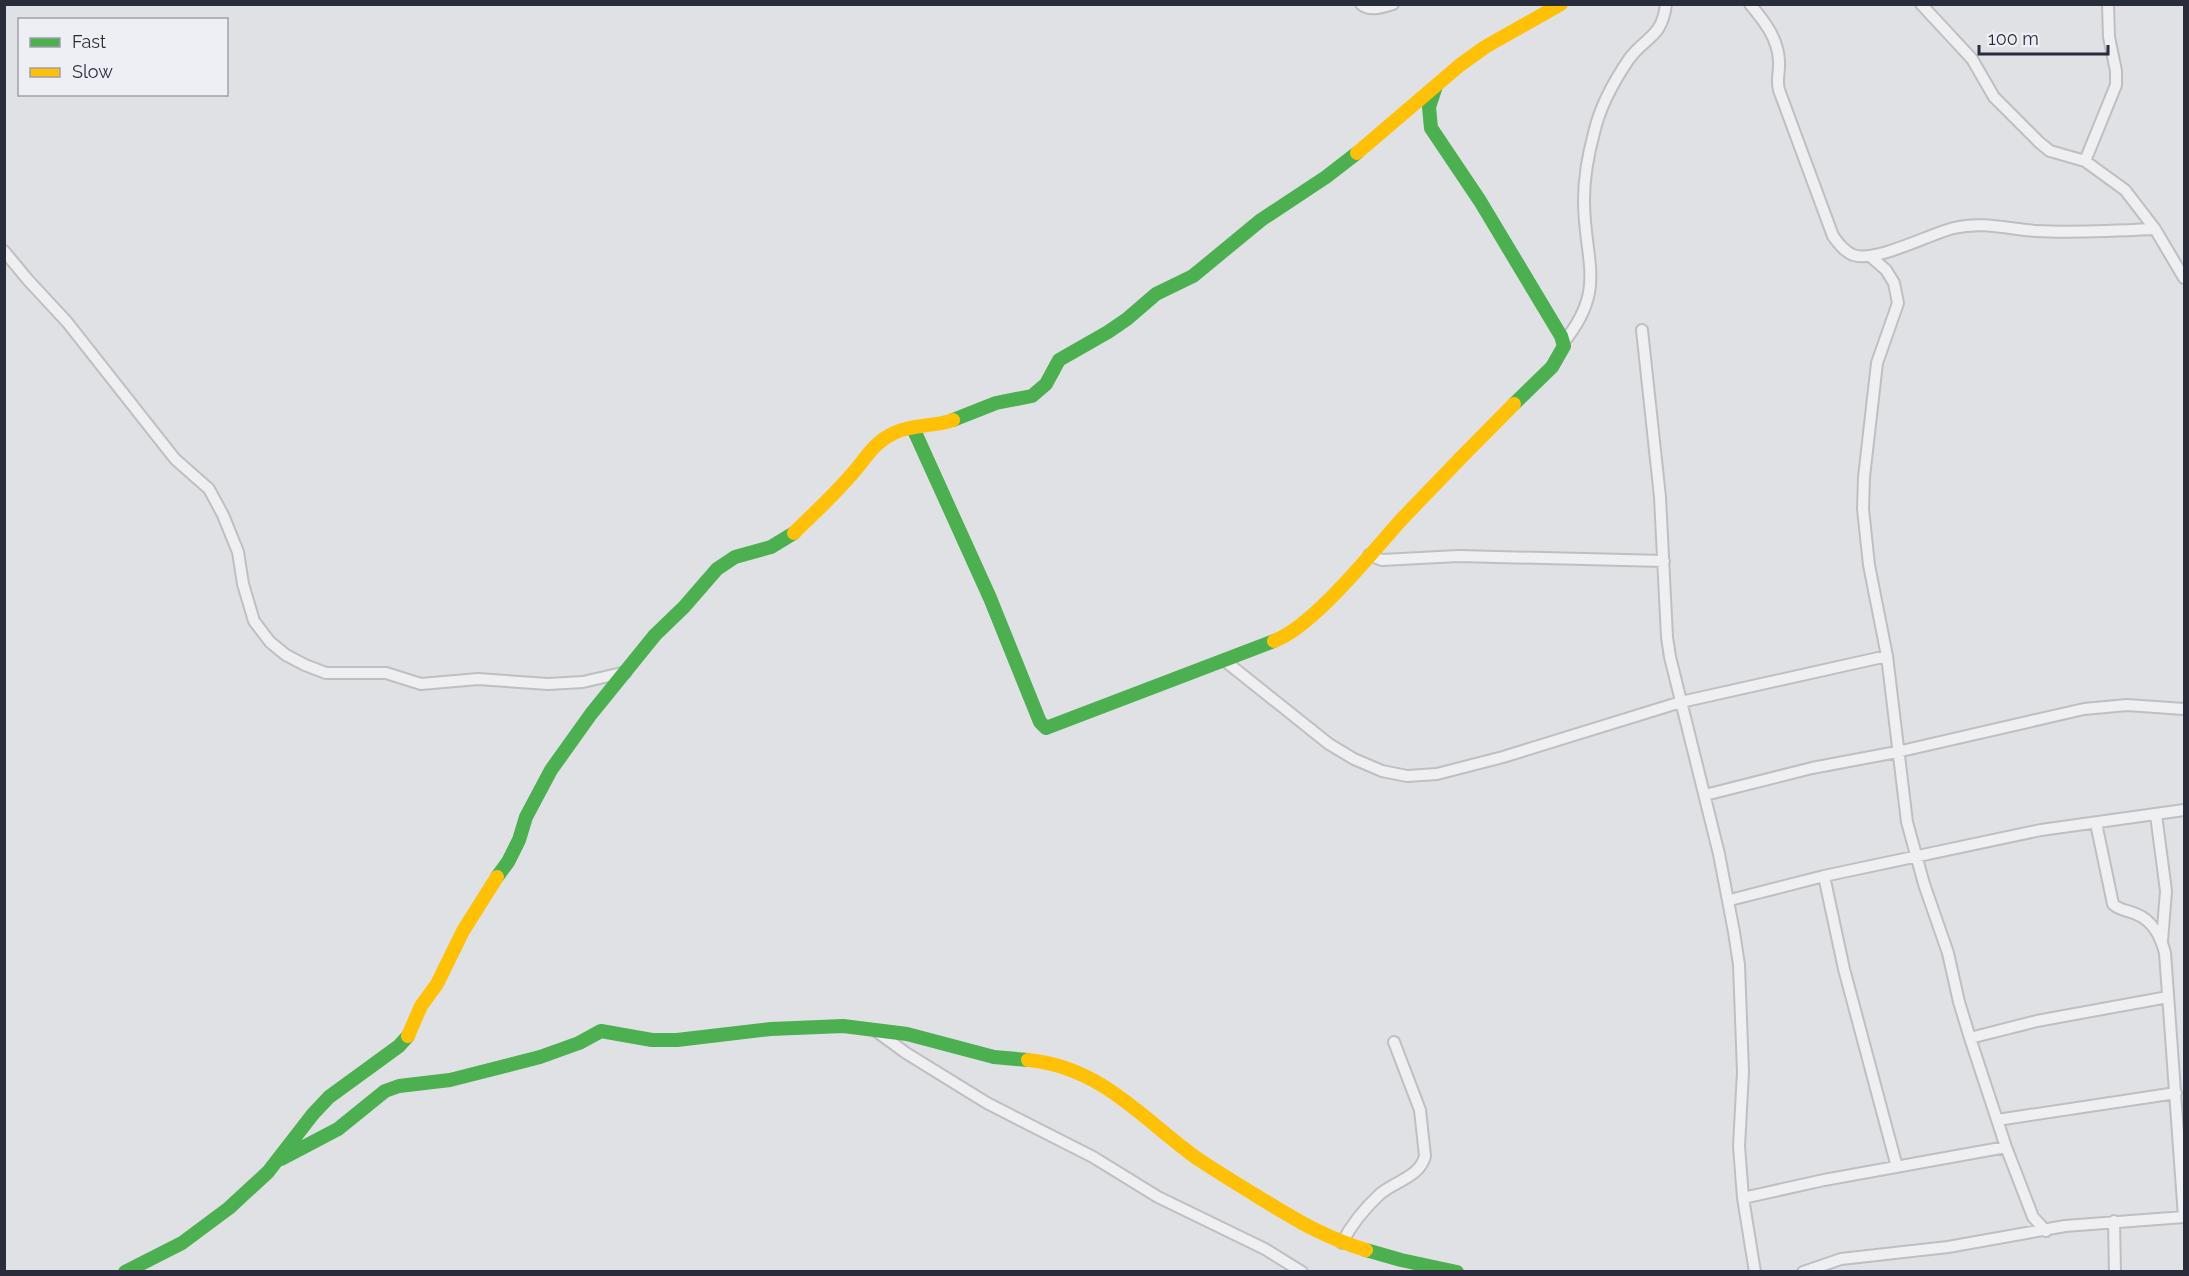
<svg xmlns="http://www.w3.org/2000/svg" width="2189" height="1276" viewBox="0 0 2189 1276" font-family="Raleway,sans-serif">
  <style>
    .lines { fill: none; stroke-linecap: round; stroke-linejoin: round }
    .street-casing { stroke: #bebfc2; stroke-width: 14 }
    .street { stroke: #efeff1; stroke-width: 10 }
    .fast { stroke: #4caf50; stroke-width: 14 }
    .slow { stroke: #ffc107; stroke-width: 14 }
  </style>
  <rect width="100%" height="100%" fill="#e0e1e4"/>
  <g class="lines">
    <g class="street-casing">
      <path id="street" d="M 1361,4 C 1370,12 1382,7 1393,4
        M 1750,4 C 1764,21 1778,38 1779,61 C 1780,71 1776,79 1779,90 L 1833,236 C 1839,244 1844,251 1853,255 C 1876,263 1929,234 1954,228 C 1982,221 2008,229 2036,231 C 2076,233 2115,231 2155,229
        M 1921,4 L 1972,59 L 1994,97 L 2040,143 L 2050,151 L 2085,161 L 2125,190 L 2155,229 L 2184,278
        M 2085,161 L 2116,85 L 2116,71 L 2109,37 L 2108,4
        M 4,251 L 28,280 L 67,322 L 175,459 L 209,489 L 223,515 L 238,552 L 243,584 L 254,621 L 270,642 L 286,655 L 305,665 L 326,673 L 386,673 L 421,684 L 478,679 L 548,684 L 583,682 L 626,672
        M 1870,256 L 1886,270 L 1894,283 L 1898,303 L 1877,363 L 1864,477 L 1863,509 L 1869,565 L 1887,656 L 1907,822 L 1924,884 L 1948,953 L 1959,1002 L 1970,1038 L 2006,1147 L 2033,1217 L 2046,1231
        M 1642,330 L 1660,497 L 1667,637 L 1670,657 L 1719,854 L 1734,932 L 1739,965 L 1743,1072 L 1739,1146 L 1743,1198 L 1755,1272
        M 1563,343 C 1608,288 1584,262 1584,200 C 1584,177 1588,155 1594,133 C 1600,106 1614,81 1629,59 C 1646,36 1662,38 1666,4
        M 1369,555 L 1382,560 L 1458,556 L 1664,561
        M 1225,661 L 1329,744 L 1354,759 L 1382,771 L 1407,776 L 1437,774 L 1503,757 L 1681,702 L 1887,656
        M 1705,795 L 1812,768 L 1897,752 L 2084,709 L 2127,705 L 2184,709
        M 2156,815 L 2166,891 L 2162,941
        M 2096,823 L 2113,904 C 2120,911 2128,910 2136,914 C 2152,920 2161,937 2165,953 L 2184,1217
        M 1824,876 L 1844,969 L 1897,1167
        M 1730,900 L 1824,876 L 2041,830 L 2184,810
        M 876,1031 L 906,1053 L 987,1103 L 1093,1157 L 1158,1197 L 1265,1249 L 1302,1272
        M 1970,1038 L 2037,1021 L 2168,997
        M 1997,1120 L 2176,1093
        M 1743,1198 L 1824,1180 L 2006,1147
        M 2114,1221 L 2115,1272
        M 1342,1243 C 1351,1225 1365,1208 1380,1194 C 1395,1181 1420,1177 1425,1156 L 1420,1110 L 1394,1042
        M 1803,1272 L 1841,1259 L 1948,1247 L 2065,1226 L 2184,1217"/>
    </g>
    <use href="#street" class="street"/>
    <path class="fast" d="M 1436,86 L 1429,107 L 1431,128 L 1480,201 L 1561,336 L 1564,346 L 1552,367 L 1514,404
      M 953,420 L 996,403 L 1032,396 L 1046,384 L 1059,360 L 1108,332 L 1127,319 L 1156,294 L 1193,276 L 1261,220 L 1326,177 L 1357,153
      M 913,428 L 990,598 L 1040,722 L 1046,728 L 1274,641
      M 497,877 L 508,862 L 519,840 L 526,817 L 551,770 L 591,714 L 655,635 L 684,607 L 717,569 L 735,557 L 771,547 L 794,533
      M 281,1159 L 338,1129 L 385,1091 L 399,1086 L 450,1080 L 540,1057 L 579,1043 L 601,1031 L 652,1040 L 677,1040 L 771,1029 L 843,1026 L 907,1034 L 994,1057 L 1028,1060
      M 1366,1250 L 1401,1260 L 1457,1272
      M 125,1272 L 182,1243 L 229,1208 L 268,1172 L 313,1114 L 329,1097 L 399,1046 L 408,1036"/>
    <path class="slow" d="M 1357,153 L 1460,65 L 1485,47 L 1561,4
      M 794,533 C 813,514 834,495 852,474 C 867,457 873,443 894,433 C 912,424 934,427 953,420
      M 1274,641 C 1314,626 1372,552 1402,519 C 1439,480 1476,442 1514,404
      M 408,1036 L 421,1006 L 437,984 L 463,931 L 497,877
      M 1028,1060 C 1102,1067 1142,1119 1198,1159 C 1216,1171 1234,1182 1252,1193 C 1291,1217 1322,1237 1366,1250"/>
  </g>
  <rect width="2189" height="1276" fill="none" stroke="#292d3b" stroke-width="12"/>
  <rect x="18" y="18" width="210" height="78" fill="#edeff4" stroke="#9fa1aa" stroke-width="1.5"/>
  <rect x="30" y="38" width="30" height="9" fill="#4caf50" stroke="#9fa1aa" stroke-width="1.5"/>
  <text x="72" y="48" font-size="18" fill="#292d3b">Fast</text>
  <rect x="30" y="68" width="30" height="9" fill="#ffc107" stroke="#9fa1aa" stroke-width="1.5"/>
  <text x="72" y="78" font-size="18" fill="#292d3b">Slow</text>
  <path d="M1979 45v9h129v-9" fill="none" stroke="#292d3b" stroke-width="3"/>
  <text x="1988" y="45" font-size="18" fill="#292d3b" stroke="#edeff4" stroke-width="4.5" paint-order="stroke">100 m</text>
</svg>
